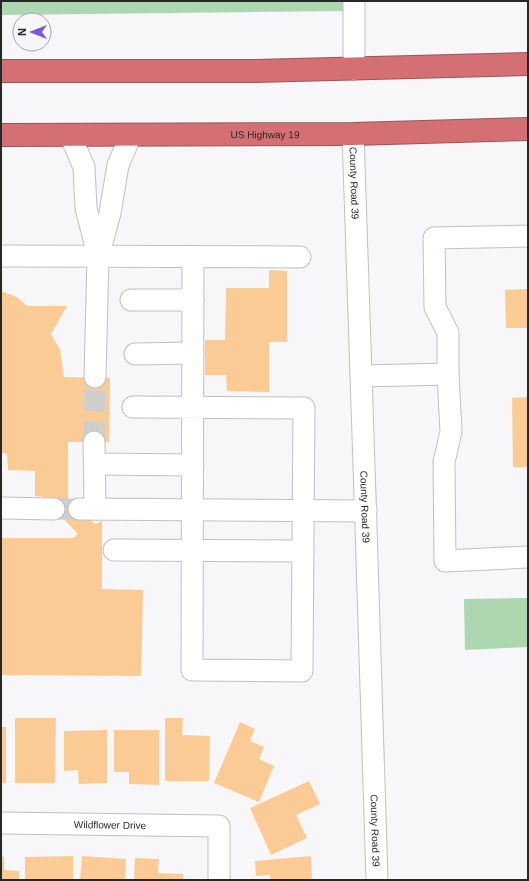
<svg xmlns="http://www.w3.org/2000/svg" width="529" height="881" viewBox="0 0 529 881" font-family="Arial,sans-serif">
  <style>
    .green { fill: #acd7b1 }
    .building { fill: #fbcb96 }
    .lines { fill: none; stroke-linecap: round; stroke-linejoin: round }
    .minor-tunnel { stroke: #cececf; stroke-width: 21; stroke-dasharray: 21 10; stroke-linecap: butt }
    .minor-casing { stroke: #c0c0c3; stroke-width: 23 }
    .highway-casing { stroke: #985759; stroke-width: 24 }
    .minor { stroke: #fff; stroke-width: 21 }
    .highway { stroke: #d47073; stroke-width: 22 }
    .labels { text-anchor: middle; stroke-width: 4; stroke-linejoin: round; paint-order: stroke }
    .street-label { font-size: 10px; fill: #282829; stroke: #f7f7f9 }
  </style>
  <rect width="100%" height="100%" fill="#f7f7f9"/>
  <path class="green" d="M 1,1 L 343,1 L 343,11 L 1,15 Z
    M 528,598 L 528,647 L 465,650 L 464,599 Z"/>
  <path class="building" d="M 269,270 L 287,271 L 287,342 L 269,342 L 269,392 L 227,391 L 226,375 L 205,375 L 205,340 L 225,340 L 226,288 L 269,288 Z
    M 528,289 L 528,328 L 506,328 L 505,290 Z
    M 1,291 L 17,297 L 27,306 L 67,306 L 51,334 L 60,350 L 64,377 L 110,378 L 109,442 L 68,442 L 68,499 L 95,524 L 102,521 L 102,589 L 143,590 L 141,676 L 1,675 L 1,538 L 73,538 L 78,534 L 43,497 L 35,496 L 35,471 L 8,470 L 7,454 L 1,453 Z
    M 528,397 L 528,467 L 513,467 L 512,398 Z
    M 15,718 L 56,718 L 55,783 L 15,783 Z
    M 165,718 L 183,718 L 182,735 L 210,736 L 209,781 L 165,781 Z
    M 240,722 L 255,729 L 250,741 L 264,747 L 259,759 L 274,766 L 259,802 L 214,783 Z
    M 1,727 L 6,727 L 6,783 L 1,783 Z
    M 107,730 L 107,783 L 79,784 L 78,770 L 64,771 L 64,731 Z
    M 114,730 L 159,730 L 159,785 L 129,784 L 129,772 L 114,772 Z
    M 309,781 L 320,804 L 296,815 L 307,838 L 271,855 L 250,808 Z
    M 73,856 L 73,880 L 25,880 L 25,857 Z
    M 82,856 L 126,859 L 125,880 L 80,880 Z
    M 311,856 L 312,880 L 271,880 L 270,875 L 256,876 L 255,861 Z
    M 1,857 L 4,857 L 4,870 L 19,871 L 19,880 L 1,880 Z
    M 135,858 L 159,859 L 158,873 L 183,874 L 183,880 L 134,880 Z"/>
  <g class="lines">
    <path class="minor-tunnel" d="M 94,442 L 95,377
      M 54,509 L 79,509"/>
    <g class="minor-casing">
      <g id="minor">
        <path d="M 354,69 L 354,1"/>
        <path id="s1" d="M 353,134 C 361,383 370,631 377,880"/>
        <path d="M 70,135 L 84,167 L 86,208 L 98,255"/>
        <path d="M 1,256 L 300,257"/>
        <path d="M 131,300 L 193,300"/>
        <path d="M 135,354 L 193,353"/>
        <path d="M 448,374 L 448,333 L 435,307 L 434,238 L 528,236"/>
        <path d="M 361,376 L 448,374 L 451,432 L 444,462 L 445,561 L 528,557"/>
        <path d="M 95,377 L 98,257 L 110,213 L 118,165 L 131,135"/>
        <path d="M 133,407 L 304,408 L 302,671 L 192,670 C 193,533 193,395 193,257"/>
        <path d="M 94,442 L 95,509"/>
        <path d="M 95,464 L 193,465"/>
        <path d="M 1,508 L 54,509"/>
        <path d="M 79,509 L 366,511"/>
        <path d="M 114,550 L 303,551"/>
        <path id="s2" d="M 1,823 L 219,826 L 219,880"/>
      </g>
    </g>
    <g class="highway-casing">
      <g id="highway">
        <path d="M 1,71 L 255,71 L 528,64"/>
        <path id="s3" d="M 1,135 L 353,134 L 528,129"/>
      </g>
    </g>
    <use href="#minor" class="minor"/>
    <use href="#highway" class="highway"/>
  </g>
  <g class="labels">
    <g class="street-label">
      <text dy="4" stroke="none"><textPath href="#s3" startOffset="264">US Highway 19</textPath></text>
      <text dy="4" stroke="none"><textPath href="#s1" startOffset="49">County Road 39</textPath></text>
      <text dy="4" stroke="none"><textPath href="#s1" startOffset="373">County Road 39</textPath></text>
      <text dy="4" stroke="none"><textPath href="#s2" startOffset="109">Wildflower Drive</textPath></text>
      <text dy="4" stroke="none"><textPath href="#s1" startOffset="697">County Road 39</textPath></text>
    </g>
  </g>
  <rect width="529" height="881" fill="none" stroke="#282829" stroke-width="4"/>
  <g transform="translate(32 32) rotate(270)"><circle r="19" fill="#f7f7f9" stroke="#a4a4a6"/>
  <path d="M0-3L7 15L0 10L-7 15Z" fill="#7b5ad4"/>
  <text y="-6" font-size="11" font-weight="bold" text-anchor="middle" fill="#282829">N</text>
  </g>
</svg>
